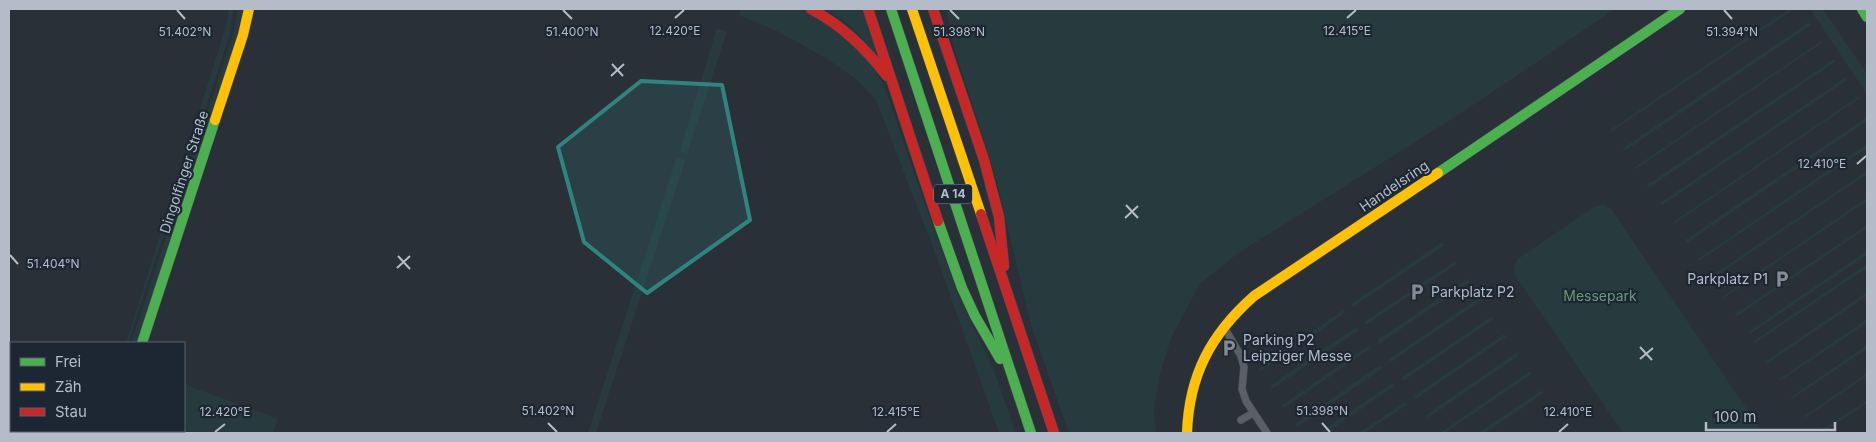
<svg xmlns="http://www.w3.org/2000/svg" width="1876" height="442" viewBox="0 0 1876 442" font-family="Inter,sans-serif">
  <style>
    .green { fill: #273a3e }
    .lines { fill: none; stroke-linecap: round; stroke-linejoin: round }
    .street-casing { stroke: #484c53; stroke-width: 8 }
    .fast-casing { stroke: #484c53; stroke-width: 11 }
    .slow-casing { stroke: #484c53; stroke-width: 11 }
    .jam-casing { stroke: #484c53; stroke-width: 11 }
    .street { stroke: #5a5e66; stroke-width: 7 }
    .fast { stroke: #4caf50; stroke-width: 10 }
    .slow { stroke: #ffc107; stroke-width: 10 }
    .jam { stroke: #c62828; stroke-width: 10 }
    .marked { fill: #308480; fill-opacity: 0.2; stroke: #308480; stroke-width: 4; stroke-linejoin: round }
    .ticks { fill: none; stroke: #b4bcc9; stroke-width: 2 }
    .labels { text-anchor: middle; stroke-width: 4.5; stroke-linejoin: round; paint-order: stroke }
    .shield { fill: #1d2633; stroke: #878f9c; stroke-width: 1 }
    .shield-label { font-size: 12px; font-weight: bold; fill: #b4bcc9 }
    .street-label { font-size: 14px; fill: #b4bcc9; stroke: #1d2633 }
    .poi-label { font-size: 14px; fill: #b4bcc9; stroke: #1d2633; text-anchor: start }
    .park-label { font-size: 14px; fill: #6b9a76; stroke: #1d2633 }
    .ticks-label { font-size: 12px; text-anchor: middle; fill: #b4bcc9; stroke: #1d2633; stroke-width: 4.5; stroke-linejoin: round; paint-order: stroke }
  </style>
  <rect width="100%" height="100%" fill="#2a3038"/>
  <path class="green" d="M 229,9 L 234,9 L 229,37 L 128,343 L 126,343 L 226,26 Z
    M 238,9 L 244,9 L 240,31 L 137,343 L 131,343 L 232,38 Z
    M 740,9 L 804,9 L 813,13 L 846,35 L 873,66 L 885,88 L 922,196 L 959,296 L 994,371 L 1016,433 L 999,433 L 934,250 L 876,100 L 856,79 L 826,58 L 779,32 L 739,15 Z
    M 825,9 L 862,9 L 878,56 L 848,24 Z
    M 946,9 L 1615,9 L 1466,110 L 1237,254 L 1200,284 L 1172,336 L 1159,377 L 1154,413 L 1156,433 L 1069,433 L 1031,325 L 995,175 L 954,48 Z
    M 1789,9 L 1794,9 L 1611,132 L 1610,130 Z
    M 1810,9 L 1823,9 L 1867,74 L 1867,94 Z
    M 1809,22 L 1811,25 L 1625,151 L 1623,148 Z
    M 717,28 L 727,32 L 687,154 L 680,151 Z
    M 1821,41 L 1822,43 L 1636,169 L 1635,167 Z
    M 1834,59 L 1835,62 L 1649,188 L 1647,185 Z
    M 1846,77 L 1847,80 L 1661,206 L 1660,203 Z
    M 1859,96 L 1860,98 L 1674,224 L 1673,222 Z
    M 1867,117 L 1867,121 L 1687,243 L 1685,240 Z
    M 1867,144 L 1867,148 L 1699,261 L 1698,259 Z
    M 677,156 L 685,161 L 596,433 L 588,433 Z
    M 1867,171 L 1867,174 L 1712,279 L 1710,277 Z
    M 1867,198 L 1867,201 L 1724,298 L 1723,296 Z
    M 1601,205 L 1605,205 L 1612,210 L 1763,433 L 1623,433 L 1517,278 C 1513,270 1513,264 1519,258 L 1594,207 Z
    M 1867,225 L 1867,228 L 1737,316 L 1735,314 Z
    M 1442,242 L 1444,246 L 1353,307 L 1351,304 Z
    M 1867,251 L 1867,255 L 1750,334 L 1748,332 Z
    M 1455,261 L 1457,264 L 1366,325 L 1364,322 Z
    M 1867,264 L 1867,268 L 1755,343 L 1754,341 Z
    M 1468,279 L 1470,282 L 1379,344 L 1377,340 Z
    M 1867,292 L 1867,296 L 1768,363 L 1766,361 Z
    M 1480,297 L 1482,300 L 1391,362 L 1389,359 Z
    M 1343,310 L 1345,313 L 1260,372 L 1258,369 Z
    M 1492,316 L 1494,319 L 1403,381 L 1401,378 Z
    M 1867,319 L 1867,323 L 1780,381 L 1779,379 Z
    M 1356,327 L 1358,331 L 1272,389 L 1270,386 Z
    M 1504,334 L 1506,337 L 1416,399 L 1414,396 Z
    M 1867,345 L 1867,349 L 1792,399 L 1791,397 Z
    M 1368,346 L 1370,349 L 1284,408 L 1282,405 Z
    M 1516,353 L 1518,356 L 1428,418 L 1426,415 Z
    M 1380,365 L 1383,368 L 1297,427 L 1295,424 Z
    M 1530,371 L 1532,374 L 1445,433 L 1440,433 Z
    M 1867,373 L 1867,376 L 1805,418 L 1804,416 Z
    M 1392,383 L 1395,386 L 1326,433 L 1319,433 Z
    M 184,384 L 278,419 L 273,433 L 141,433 L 142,431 L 184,431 Z
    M 1542,390 L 1544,393 L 1485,433 L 1478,433 Z
    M 1867,400 L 1867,403 L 1823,433 L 1817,433 Z
    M 1405,402 L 1407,405 L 1365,433 L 1359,433 Z"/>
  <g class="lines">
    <g class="street-casing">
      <path id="street" d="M 1224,327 L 1241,356 L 1244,367 L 1242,389 L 1246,401 L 1267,433
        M 1241,420 L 1253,413"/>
    </g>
    <g class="fast-casing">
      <path id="fast" d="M 891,9 L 1031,433
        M 1862,9 L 1867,17
        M 1438,173 L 1680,9
        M 938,221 L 962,288 L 975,316 L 1000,359
        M 142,343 L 215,120"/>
    </g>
    <g class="slow-casing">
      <path id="slow" d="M 912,9 L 981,214
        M 215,120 L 243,35 L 249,9
        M 112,431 L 112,433
        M 1187,433 C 1189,375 1211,334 1254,296 L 1438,173"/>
    </g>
    <g class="jam-casing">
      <path id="jam" d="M 811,9 C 843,26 865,48 887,76
        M 868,9 L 938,221
        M 933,9 L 984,160 L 999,217 L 1004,266
        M 981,214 L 1054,433"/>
    </g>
    <use href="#street" class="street"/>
    <use href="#fast" class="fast"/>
    <use href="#slow" class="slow"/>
    <use href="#jam" class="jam"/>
  </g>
  <path class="marked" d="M 641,81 L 722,85 L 750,220 L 647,293 L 584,242 L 558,147 Z"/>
  <path class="ticks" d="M 177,10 L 185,19M 563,10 L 572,19M 950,10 L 959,19M 1724,10 L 1732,19M 675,18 L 684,10M 1347,18 L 1356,10M 612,64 L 623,76M 611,76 L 624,64M 1857,164 L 1866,156M 1126,205 L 1138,218M 1125,218 L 1138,206M 10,255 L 18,264M 398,256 L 410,269M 397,268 L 410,256M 1640,347 L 1652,360M 1640,359 L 1653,348M 548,423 L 557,432M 1322,423 L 1330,432M 215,432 L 225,424M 887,432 L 896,424M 1559,432 L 1568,424"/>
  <defs>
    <g id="parking-bare" transform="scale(1.35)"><path d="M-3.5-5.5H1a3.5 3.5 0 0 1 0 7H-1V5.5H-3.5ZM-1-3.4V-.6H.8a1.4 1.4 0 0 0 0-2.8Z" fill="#848b96" stroke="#1d2633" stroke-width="2.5" paint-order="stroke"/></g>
  </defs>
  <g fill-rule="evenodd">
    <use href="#parking-bare" x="1782" y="279"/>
    <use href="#parking-bare" x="1417" y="292"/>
    <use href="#parking-bare" x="1229" y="348"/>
  </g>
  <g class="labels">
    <rect class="shield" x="934" y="184.5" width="38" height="19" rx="4"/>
    <g class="shield-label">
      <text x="953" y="198">A 14</text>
    </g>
    <g class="street-label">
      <text transform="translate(184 172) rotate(-72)" y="5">Dingolfinger Straße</text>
      <text transform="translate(1394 186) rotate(-34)" y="5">Handelsring</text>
    </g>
    <g class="poi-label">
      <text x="1768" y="284" text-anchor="end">Parkplatz P1</text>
      <text x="1431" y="297">Parkplatz P2</text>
      <text x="1243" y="345">Parking P2<tspan x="1243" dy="16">Leipziger Messe</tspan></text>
    </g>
    <g class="park-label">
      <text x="1600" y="301">Messepark</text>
    </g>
  </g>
  <g class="ticks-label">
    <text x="675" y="35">12.420°E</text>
    <text x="1347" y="35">12.415°E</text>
    <text x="1732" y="36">51.394°N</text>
    <text x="185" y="36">51.402°N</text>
    <text x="572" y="36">51.400°N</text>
    <text x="959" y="36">51.398°N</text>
    <text x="1822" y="168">12.410°E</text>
    <text x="53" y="268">51.404°N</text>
    <text x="548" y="415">51.402°N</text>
    <text x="1322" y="415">51.398°N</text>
    <text x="225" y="416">12.420°E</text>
    <text x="896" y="416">12.415°E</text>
    <text x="1568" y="416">12.410°E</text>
  </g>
  <rect width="1876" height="442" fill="none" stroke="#b4bcc9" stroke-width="20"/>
  <rect x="10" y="342" width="175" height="90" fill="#1d2633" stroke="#59626f"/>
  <rect x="20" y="358" width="25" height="8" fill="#4caf50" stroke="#59626f"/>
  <text x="55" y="367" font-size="15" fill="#b4bcc9">Frei</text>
  <rect x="20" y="383" width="25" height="8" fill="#ffc107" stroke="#59626f"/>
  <text x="55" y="392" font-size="15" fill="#b4bcc9">Zäh</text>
  <rect x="20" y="408" width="25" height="8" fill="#c62828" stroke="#59626f"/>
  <text x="55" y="417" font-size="15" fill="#b4bcc9">Stau</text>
  <path d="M1706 422v8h129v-8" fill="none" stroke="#b4bcc9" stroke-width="2.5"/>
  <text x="1714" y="422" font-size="15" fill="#b4bcc9" stroke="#1d2633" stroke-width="4" paint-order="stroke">100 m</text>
</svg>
